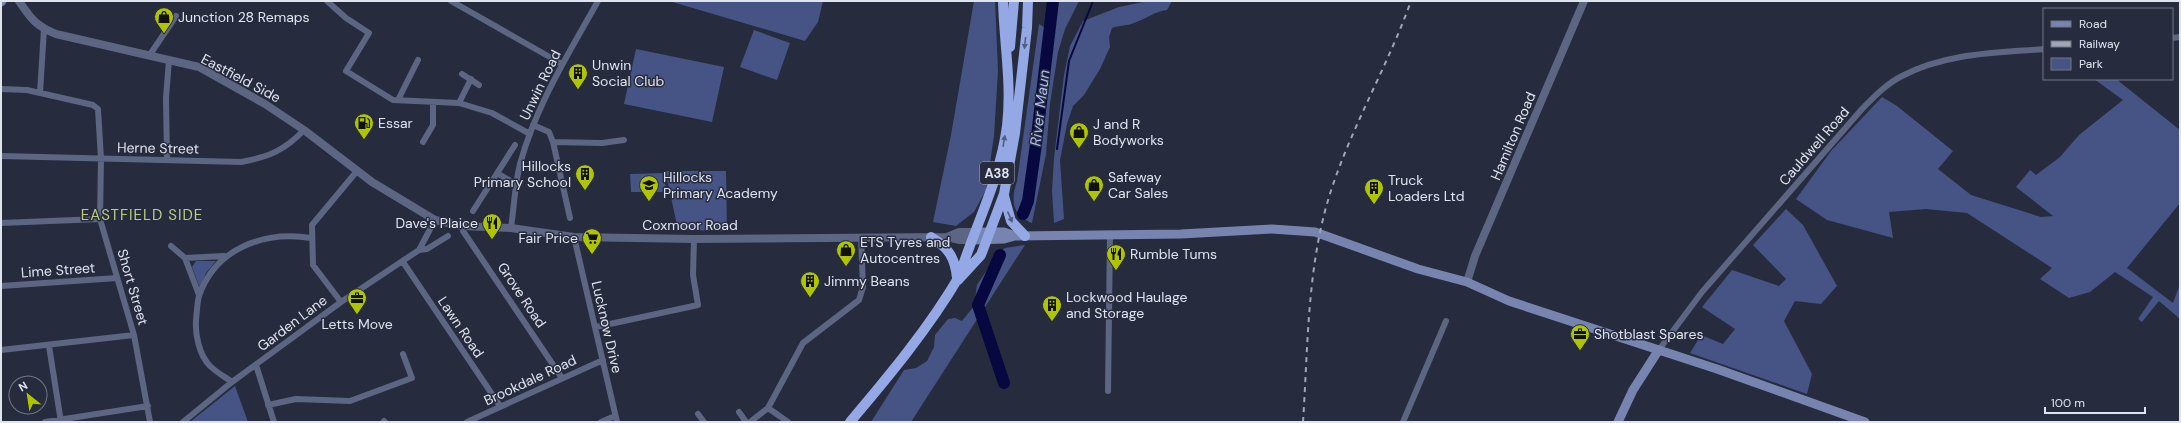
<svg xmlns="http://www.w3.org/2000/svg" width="2181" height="423" viewBox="0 0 2181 423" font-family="'DM Sans',sans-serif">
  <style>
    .green { fill: #455385 }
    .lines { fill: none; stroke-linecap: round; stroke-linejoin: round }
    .stream { stroke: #07083f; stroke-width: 2 }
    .river { stroke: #07083f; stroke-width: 12 }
    .minor { stroke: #5c6581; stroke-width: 6 }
    .tertiary { stroke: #5c6581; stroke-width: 8 }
    .secondary { stroke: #7784b0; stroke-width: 9 }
    .trunk { stroke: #94a8e6; stroke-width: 10 }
    .rail { stroke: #a1a6b3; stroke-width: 2; stroke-dasharray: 5 5; stroke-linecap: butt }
    .oneway { fill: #525e81 }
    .labels { text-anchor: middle; stroke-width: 3; stroke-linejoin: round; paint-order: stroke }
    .shield { fill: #262c3d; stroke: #a8adba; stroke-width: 1 }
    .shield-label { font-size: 13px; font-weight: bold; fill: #e0e4ef }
    .poi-label { font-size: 14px; fill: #e0e4ef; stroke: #262c3d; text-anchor: start }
    .street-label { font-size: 14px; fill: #e0e4ef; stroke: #262c3d }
    .water-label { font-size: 15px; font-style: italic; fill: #acbcf2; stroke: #262c3d }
    .neighbourhood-label { font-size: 15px; letter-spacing: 1px; fill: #becc80; stroke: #262c3d }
  </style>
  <rect width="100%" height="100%" fill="#262c3d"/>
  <path class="green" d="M 669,1 L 823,1 L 818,22 L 805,41 Z
    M 974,1 L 995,1 L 998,71 L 994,136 L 986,190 L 974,212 L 956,226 L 933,222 L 951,135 Z
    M 1049,1 L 1079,1 L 1065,29 L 1058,52 L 1050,104 L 1046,154 L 1032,223 C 1011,215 1011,199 1017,181 L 1039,24 L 1047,29 Z
    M 1148,1 L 1172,1 L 1167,10 C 1155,11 1146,19 1134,23 C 1127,26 1120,25 1112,28 L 1109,37 L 1110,47 L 1100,69 L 1084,95 L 1073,106 L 1067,124 L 1060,160 L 1064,219 L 1054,223 L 1052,191 L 1054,158 L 1064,75 L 1070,46 L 1083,21 L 1119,7 Z
    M 754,30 L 790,43 L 777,80 L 740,67 Z
    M 636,49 L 724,67 L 712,122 L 624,104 Z
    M 2094,79 L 2116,79 L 2180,130 L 2180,203 L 2127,268 L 2173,303 L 2180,284 L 2180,319 L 2159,301 L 2142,322 L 2138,319 L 2153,297 L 2115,272 L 2090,292 L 2069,298 L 2040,279 L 2052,268 L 1967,213 L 1926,209 L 1889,212 L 1893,238 L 1827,220 L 1796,199 L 1831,151 L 1882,97 L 1897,106 L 1953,151 L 1938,169 L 1971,195 L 2041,217 L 2053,216 L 2016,187 L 2030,170 L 2036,175 L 2060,157 L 2079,135 L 2123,100 Z
    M 665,171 L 726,171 L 727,231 L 678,230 L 666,174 L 665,192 L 631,192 L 630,174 L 665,173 Z
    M 1786,209 L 1803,225 L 1837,286 L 1821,304 L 1795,301 L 1784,321 L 1812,374 L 1807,394 L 1690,353 L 1701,335 L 1723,344 L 1735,329 L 1702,307 L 1732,270 L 1779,286 L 1786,279 L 1753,245 Z
    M 1025,245 L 911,422 L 871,422 L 904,370 L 916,368 L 927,361 L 934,347 L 935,335 L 948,319 L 955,318 L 962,321 L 974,306 L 977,285 L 998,253 L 1005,248 Z
    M 196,261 L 216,261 L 206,273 L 200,288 L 192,267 Z
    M 235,386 L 248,422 L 190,422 Z"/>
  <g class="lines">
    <path class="stream" d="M 1057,149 L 1069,61 L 1093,1"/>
    <path class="river" d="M 1023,214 L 1028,201 L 1036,144 L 1053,1
      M 1000,255 L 978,305 L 1004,383"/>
    <path class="minor" d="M 327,1 L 346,18 L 369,33 L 346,71 L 393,100 L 459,103 L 492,113 L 530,134
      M 451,1 L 562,64
      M 2172,38 L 2180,37
      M 149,56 L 176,16
      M 462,74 L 479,85
      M 1,89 L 27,90 L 93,105 L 98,109 L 101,159 L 100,219 L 134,335 L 150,422
      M 40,93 L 44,29
      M 398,100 L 418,60
      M 459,103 L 471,79
      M 533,125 L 549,132 L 553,142 L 570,218
      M 423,142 L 433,125 L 433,103
      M 553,142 L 602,143 L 624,140
      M 1,156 L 241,162 C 269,157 285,150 304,130
      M 167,160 L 166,98 L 169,60
      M 497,173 L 517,185
      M 473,211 L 515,145
      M 1,223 L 100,219
      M 462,226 L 463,231 L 562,378
      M 511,228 C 514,207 515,184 520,164 C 536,105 569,53 598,1
      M 574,237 L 617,422
      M 171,246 L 185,258 L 199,295
      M 419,250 L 427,249 L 448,236
      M 185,258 L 224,256
      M 403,262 L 500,406
      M 1,286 L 117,278
      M 341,302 L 313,265 L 312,225 L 357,171
      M 596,327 L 698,305 L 693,275 L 694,239
      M 49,346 L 61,422
      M 1,350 L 134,335
      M 1658,351 L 1702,292 L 1862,109 C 1874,97 1886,84 1902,76 C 1946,53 1995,53 2044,49
      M 256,365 L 274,422
      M 232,382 C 225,377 216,372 210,366 C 199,355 195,334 196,320 C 197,312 197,303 199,296 C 216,247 265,231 311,238
      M 1108,391 L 1110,235
      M 268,405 L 296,399 L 350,401 L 412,378 L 403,354
      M 768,408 L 788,422
      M 739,412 L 746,422
      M 698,414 L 704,422
      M 384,421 L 385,422
      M 45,422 L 148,406
      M 183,422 L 232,382 L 341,302 L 419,250 L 435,220
      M 467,422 L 603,360
      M 601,422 L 615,416
      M 750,422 L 768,408 L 803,343 L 859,300 L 863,287 L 861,237
      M 1403,422 L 1446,321"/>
    <path class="tertiary" d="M 19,1 C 31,19 36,26 56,34 L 199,67 L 265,104 L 304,130 L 372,182 L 435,220 L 462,226 L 511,228 L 574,237 L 694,239 L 947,237 L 960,240 L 973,240
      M 947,237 L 959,232 L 976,232
      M 1467,282 L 1475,256 L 1584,1"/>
    <path class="secondary" d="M 1,2 L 2,1
      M 976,232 L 1004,232 L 1015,236
      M 973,240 L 1004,239 L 1015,236 L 1181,234 L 1272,229 L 1315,232 L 1418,269 L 1467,282 L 1509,301 L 1717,369 L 1865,422
      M 1618,422 L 1633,390 L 1658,351"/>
    <path class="trunk" d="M 1010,47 L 1014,1
      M 1004,196 L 1011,221 L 1025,236
      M 931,237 C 949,248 955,258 957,278
      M 959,277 C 975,226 1000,180 1007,126 C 1012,84 1004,43 1003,1
      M 958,280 L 981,255 L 1004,194 L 1015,133 L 1027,28 L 1028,1
      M 850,422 C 889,376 929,328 960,275"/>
    <path class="rail" d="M 1303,422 C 1308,347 1307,269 1329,197 C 1350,129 1387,68 1411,1"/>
  </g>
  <defs><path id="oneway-solid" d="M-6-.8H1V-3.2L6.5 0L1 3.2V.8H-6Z"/></defs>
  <g class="oneway">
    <use href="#oneway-solid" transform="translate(1025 43) rotate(96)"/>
    <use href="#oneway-solid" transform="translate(1004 141) rotate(-81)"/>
    <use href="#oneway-solid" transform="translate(1010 217) rotate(66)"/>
  </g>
  <defs>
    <g id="shop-pin" transform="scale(1)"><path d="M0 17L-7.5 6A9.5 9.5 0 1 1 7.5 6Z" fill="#b0c501" stroke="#262c3d"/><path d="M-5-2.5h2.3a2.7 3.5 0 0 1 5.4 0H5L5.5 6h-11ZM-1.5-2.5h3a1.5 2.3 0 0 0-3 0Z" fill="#111"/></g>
    <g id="building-pin" transform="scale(1)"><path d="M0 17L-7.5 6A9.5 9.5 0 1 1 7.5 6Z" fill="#b0c501" stroke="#262c3d"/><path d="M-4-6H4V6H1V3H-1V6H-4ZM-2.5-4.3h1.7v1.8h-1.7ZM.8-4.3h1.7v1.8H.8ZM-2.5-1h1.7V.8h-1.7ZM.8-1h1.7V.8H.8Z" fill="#111"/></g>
    <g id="fuel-pin" transform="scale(1)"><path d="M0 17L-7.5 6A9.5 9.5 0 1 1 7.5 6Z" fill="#b0c501" stroke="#262c3d"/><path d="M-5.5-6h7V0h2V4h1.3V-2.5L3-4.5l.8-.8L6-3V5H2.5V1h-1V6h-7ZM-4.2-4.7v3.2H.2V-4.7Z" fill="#111"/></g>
    <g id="school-pin" transform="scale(1)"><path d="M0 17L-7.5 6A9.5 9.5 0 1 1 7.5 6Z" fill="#b0c501" stroke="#262c3d"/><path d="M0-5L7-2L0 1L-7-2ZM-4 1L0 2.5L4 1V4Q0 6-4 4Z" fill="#111"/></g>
    <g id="restaurant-pin" transform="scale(1)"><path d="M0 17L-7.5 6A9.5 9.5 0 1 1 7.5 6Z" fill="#b0c501" stroke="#262c3d"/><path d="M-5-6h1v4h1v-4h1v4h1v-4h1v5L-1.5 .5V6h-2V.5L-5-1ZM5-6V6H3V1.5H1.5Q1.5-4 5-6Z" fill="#111"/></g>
    <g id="supermarket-pin" transform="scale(1)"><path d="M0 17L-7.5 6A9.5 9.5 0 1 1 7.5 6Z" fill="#b0c501" stroke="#262c3d"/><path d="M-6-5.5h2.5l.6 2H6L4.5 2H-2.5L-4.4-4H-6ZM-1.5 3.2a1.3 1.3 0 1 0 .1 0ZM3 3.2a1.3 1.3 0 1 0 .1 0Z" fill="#111"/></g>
    <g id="office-pin" transform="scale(1)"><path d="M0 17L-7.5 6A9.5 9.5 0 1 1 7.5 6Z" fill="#b0c501" stroke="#262c3d"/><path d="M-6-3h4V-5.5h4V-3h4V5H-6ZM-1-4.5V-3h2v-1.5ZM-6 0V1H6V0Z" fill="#111"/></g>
  </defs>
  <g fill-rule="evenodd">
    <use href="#shop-pin" x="164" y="17"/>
    <use href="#building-pin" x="578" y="73"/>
    <use href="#fuel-pin" x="364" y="123"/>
    <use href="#shop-pin" x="1079" y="132"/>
    <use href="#building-pin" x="585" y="174"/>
    <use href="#school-pin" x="649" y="185"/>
    <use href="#shop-pin" x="1094" y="185"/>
    <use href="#building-pin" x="1374" y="188"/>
    <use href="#restaurant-pin" x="492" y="223"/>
    <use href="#supermarket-pin" x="592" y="238"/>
    <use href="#shop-pin" x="846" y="250"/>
    <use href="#restaurant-pin" x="1116" y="254"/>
    <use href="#building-pin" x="810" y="281"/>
    <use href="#office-pin" x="357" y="298"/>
    <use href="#building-pin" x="1052" y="305"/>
    <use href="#office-pin" x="1580" y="334"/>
  </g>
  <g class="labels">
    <rect class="shield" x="980" y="162" width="34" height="22" rx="3"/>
    <g class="shield-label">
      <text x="997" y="178">A38</text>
    </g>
    <g class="poi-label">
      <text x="178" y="22">Junction 28 Remaps</text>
      <text x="592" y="70">Unwin<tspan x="592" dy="16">Social Club</tspan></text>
      <text x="378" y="128">Essar</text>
      <text x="1093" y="129">J and R<tspan x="1093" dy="16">Bodyworks</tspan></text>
      <text x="571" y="171" text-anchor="end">Hillocks<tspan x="571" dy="16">Primary School</tspan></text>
      <text x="663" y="182">Hillocks<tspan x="663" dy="16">Primary Academy</tspan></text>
      <text x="1108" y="182">Safeway<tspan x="1108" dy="16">Car Sales</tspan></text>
      <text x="1388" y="185">Truck<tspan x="1388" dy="16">Loaders Ltd</tspan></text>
      <text x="478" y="228" text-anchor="end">Dave's Plaice</text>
      <text x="578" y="243" text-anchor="end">Fair Price</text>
      <text x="860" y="247">ETS Tyres and<tspan x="860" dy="16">Autocentres</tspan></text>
      <text x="1130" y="259">Rumble Tums</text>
      <text x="824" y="286">Jimmy Beans</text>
      <text x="1066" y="302">Lockwood Haulage<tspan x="1066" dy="16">and Storage</tspan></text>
      <text x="357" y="329" text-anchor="middle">Letts Move</text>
      <text x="1594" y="339">Shotblast Spares</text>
    </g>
    <g class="street-label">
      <text transform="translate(241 78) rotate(28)" y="5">Eastfield Side</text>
      <text transform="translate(540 85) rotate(-64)" y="5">Unwin Road</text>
      <text transform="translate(1513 136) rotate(-67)" y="5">Hamilton Road</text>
      <text transform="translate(1814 146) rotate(-49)" y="5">Cauldwell Road</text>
      <text transform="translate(158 148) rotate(1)" y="5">Herne Street</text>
      <text x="690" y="230">Coxmoor Road</text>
      <text transform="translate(58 270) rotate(-4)" y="5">Lime Street</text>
      <text transform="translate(133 287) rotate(74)" y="5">Short Street</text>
      <text transform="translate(522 295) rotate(56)" y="5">Grove Road</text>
      <text transform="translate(292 323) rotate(-37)" y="5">Garden Lane</text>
      <text transform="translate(461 327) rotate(56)" y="5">Lawn Road</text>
      <text transform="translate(607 327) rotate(77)" y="5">Lucknow Drive</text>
      <text transform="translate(530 380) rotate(-25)" y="5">Brookdale Road</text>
    </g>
    <g class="water-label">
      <text transform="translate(1040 108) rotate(-83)" y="5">River Maun</text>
    </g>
    <g class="neighbourhood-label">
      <text x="142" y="220">EASTFIELD SIDE</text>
    </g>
  </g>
  <rect width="2181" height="423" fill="none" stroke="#e0e4ef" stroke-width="4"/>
  <rect x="2043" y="8" width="130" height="72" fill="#262c3d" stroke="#707684"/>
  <rect x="2051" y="21" width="20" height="6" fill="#7784b0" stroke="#707684"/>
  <text x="2079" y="28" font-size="12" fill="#e0e4ef">Road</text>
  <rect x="2051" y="41" width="20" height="6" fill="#a1a6b3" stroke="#707684"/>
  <text x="2079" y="48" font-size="12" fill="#e0e4ef">Railway</text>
  <rect x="2051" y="58" width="20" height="12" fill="#455385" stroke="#707684"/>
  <text x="2079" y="68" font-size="12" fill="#e0e4ef">Park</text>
  <g transform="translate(28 395) rotate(330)"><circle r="19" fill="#262c3d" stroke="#707684"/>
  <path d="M0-3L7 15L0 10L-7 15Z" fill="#b0c501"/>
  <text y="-6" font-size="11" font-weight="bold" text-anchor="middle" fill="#e0e4ef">N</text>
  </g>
  <path d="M2045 407v6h100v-6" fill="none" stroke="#e0e4ef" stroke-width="2"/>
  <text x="2051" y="407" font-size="12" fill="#e0e4ef" stroke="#262c3d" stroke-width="3" paint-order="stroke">100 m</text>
</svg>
